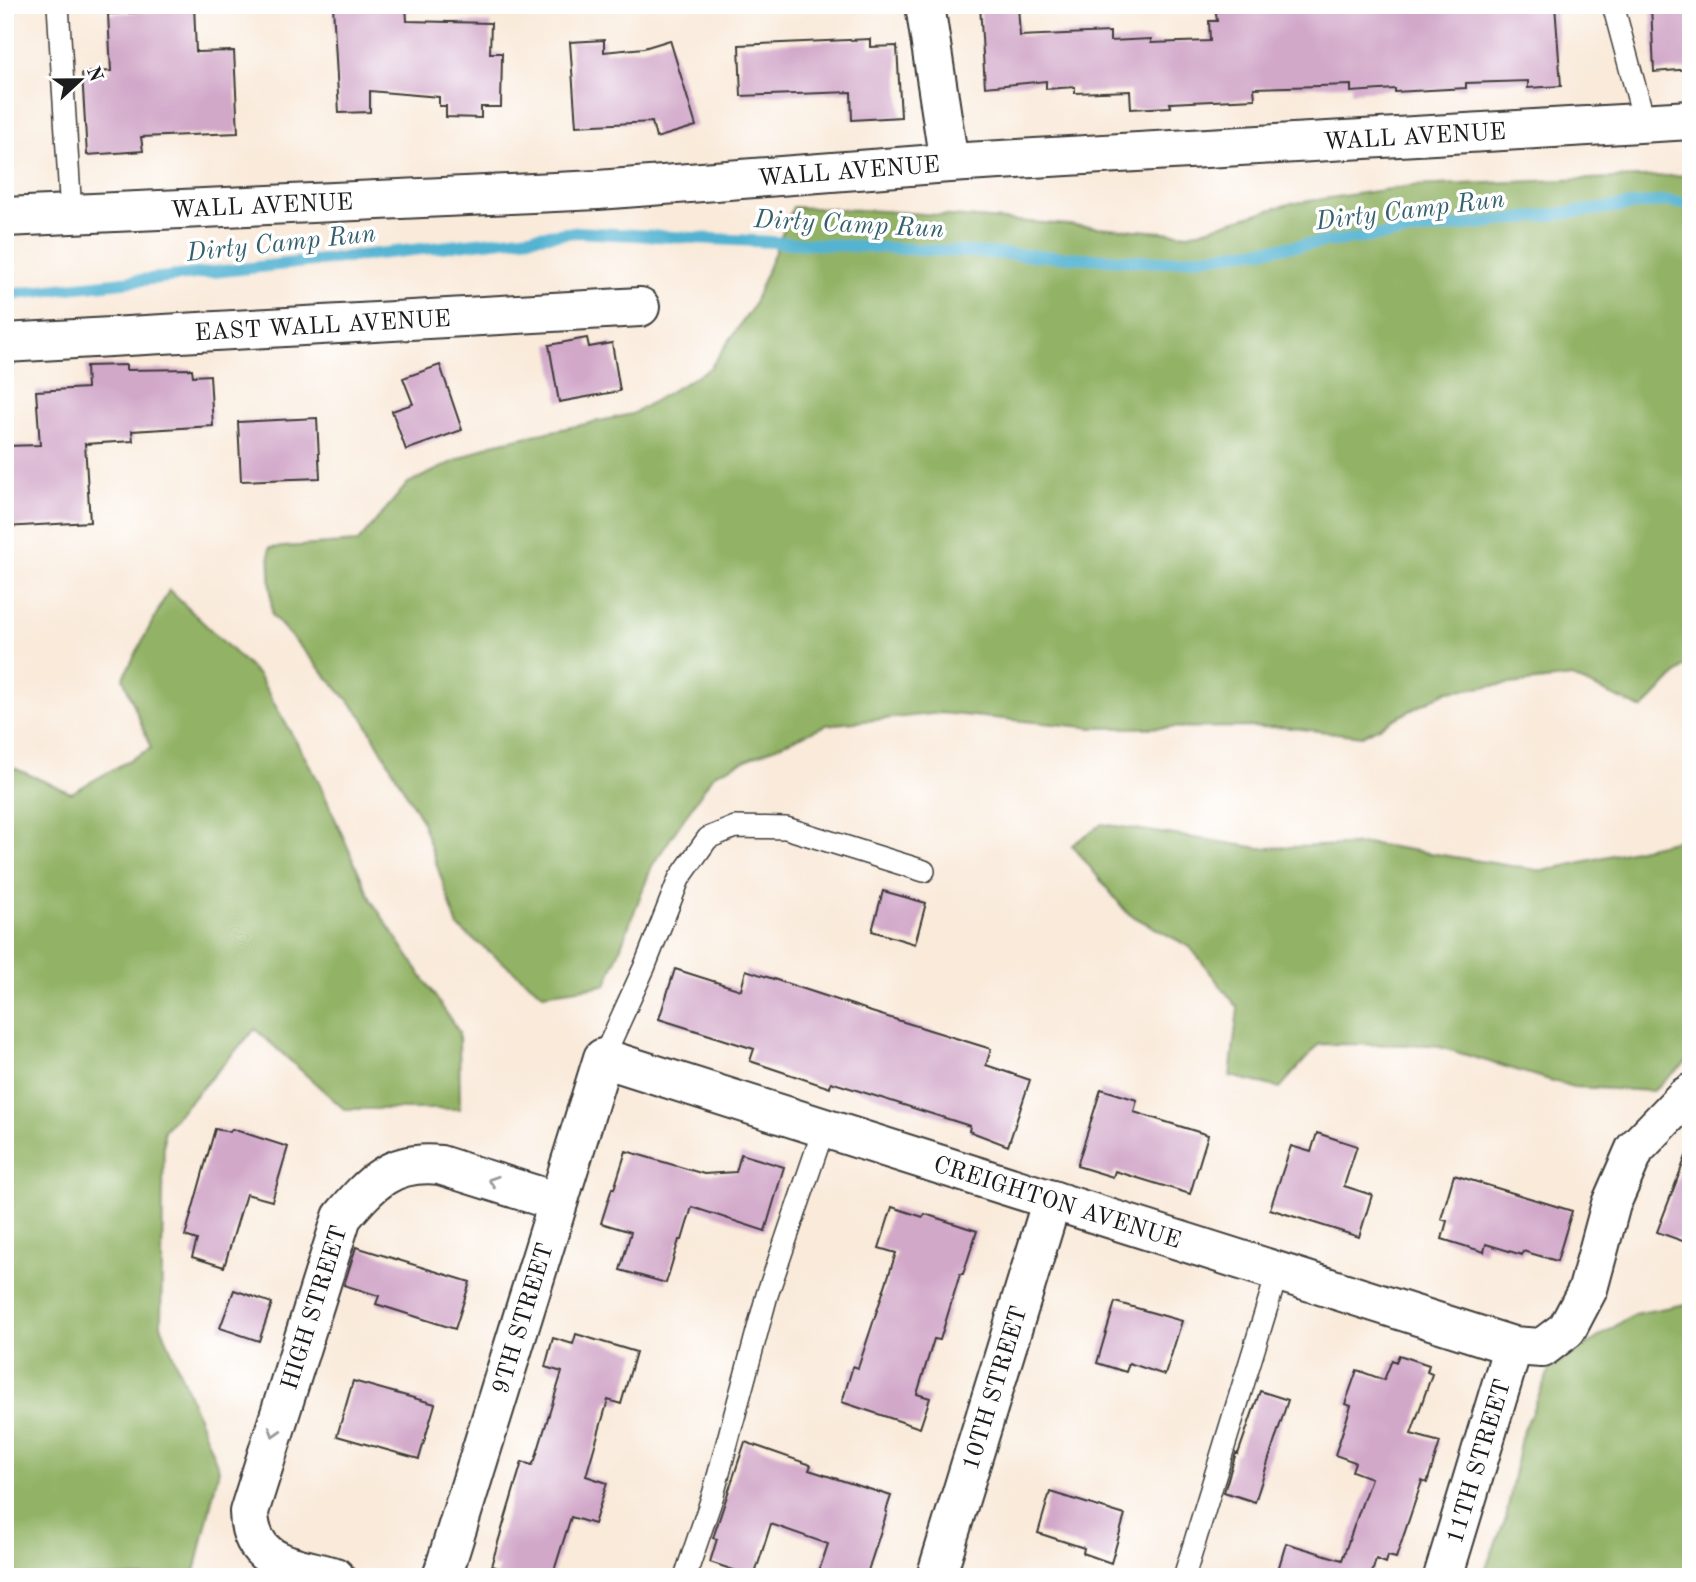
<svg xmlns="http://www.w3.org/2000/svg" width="1696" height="1582" viewBox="0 0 1696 1582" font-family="'Old Standard TT',serif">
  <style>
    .forest { fill: #92b265; stroke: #576740; stroke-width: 2 }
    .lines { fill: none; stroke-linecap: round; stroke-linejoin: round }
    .stream { stroke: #52b3d1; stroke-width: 12 }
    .building { fill: #d2a8c9 }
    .lane-casing { stroke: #3d3b38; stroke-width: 24 }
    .street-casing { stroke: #3d3b38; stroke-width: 42 }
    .secondary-casing { stroke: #3d3b38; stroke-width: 42 }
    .lane { stroke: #fff; stroke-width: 21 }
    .street { stroke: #fff; stroke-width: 38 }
    .secondary { stroke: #fff; stroke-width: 38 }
    .oneway { stroke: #999 }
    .labels { text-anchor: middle; stroke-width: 7; stroke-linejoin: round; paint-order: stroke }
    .street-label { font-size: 24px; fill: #1c1c1c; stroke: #fff }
    .water-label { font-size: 26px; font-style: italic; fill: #34606d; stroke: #fff }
  </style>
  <rect width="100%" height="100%" fill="#fff"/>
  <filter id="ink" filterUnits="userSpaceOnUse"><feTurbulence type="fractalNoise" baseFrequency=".0143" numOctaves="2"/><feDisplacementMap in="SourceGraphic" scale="14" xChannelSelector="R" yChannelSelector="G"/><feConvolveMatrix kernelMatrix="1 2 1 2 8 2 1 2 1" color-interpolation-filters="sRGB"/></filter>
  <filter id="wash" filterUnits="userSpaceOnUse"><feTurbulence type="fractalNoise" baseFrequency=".00686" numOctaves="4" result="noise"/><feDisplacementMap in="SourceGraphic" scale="28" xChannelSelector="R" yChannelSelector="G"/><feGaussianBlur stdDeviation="1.57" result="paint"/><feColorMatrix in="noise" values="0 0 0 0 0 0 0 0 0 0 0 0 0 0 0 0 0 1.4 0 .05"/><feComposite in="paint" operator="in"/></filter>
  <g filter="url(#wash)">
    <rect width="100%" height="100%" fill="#f9eada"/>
    <path class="forest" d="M 1691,175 L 1691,659 L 1643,709 L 1572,677 L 1448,691 L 1362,736 L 1283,727 L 1095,728 L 941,713 L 826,725 L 714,774 L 652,866 L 606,985 L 543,994 L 458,927 L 421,819 L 362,716 L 272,615 L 269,548 L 358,542 L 408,483 L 492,444 L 632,414 L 710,368 L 752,308 L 793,207 L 883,211 L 1189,234 L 1289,204 L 1410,186 Z
      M 169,590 L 258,675 L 318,780 L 371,900 L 459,1032 L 460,1109 L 344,1109 L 255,1029 L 164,1130 L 161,1325 L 219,1469 L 194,1577 L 5,1577 L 5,764 L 71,793 L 151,748 L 123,678 Z
      M 1102,824 L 1260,848 L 1373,844 L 1543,871 L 1691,837 L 1691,1058 L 1653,1091 L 1573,1087 L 1433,1045 L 1319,1044 L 1280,1088 L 1230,1076 L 1238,1008 L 1190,947 L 1127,913 L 1072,845 Z
      M 1691,1303 L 1691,1577 L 1482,1577 L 1506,1518 L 1521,1437 L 1550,1369 L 1634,1314 Z"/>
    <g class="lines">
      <path class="stream" d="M 5,295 L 576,232 L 1162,262 L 1665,201 L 1691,204"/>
    </g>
    <g id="blocks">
      <path class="building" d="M 161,5 L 194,5 L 196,52 L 234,51 L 238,133 L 141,137 L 143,151 L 87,155 L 82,73 L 111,71 L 108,14 L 161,11 Z
        M 333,5 L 406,5 L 407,21 L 491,23 L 490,53 L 502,53 L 501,107 L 481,107 L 481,118 L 446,117 L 446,106 L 439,106 L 439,97 L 370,91 L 370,112 L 339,113 Z
        M 980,5 L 1018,5 L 1020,36 L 1110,32 L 1110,41 L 1151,39 L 1151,43 L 1210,41 L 1209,21 L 1217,21 L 1215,5 L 1354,5 L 1354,9 L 1381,8 L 1381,9 L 1449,5 L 1555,5 L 1561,86 L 1528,88 L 1528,81 L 1466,83 L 1466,88 L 1395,92 L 1395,89 L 1351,92 L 1351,85 L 1254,88 L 1255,99 L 1170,103 L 1171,107 L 1131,109 L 1130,91 L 1075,93 L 1075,87 L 1046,89 L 1046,81 L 985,87 Z
        M 1651,5 L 1691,5 L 1691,69 L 1654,72 Z
        M 870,39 L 870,47 L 897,46 L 901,117 L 852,120 L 851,92 L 741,96 L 739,45 Z
        M 604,40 L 604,52 L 644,48 L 670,40 L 696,126 L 656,138 L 652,122 L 576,126 L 570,42 Z
        M 587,338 L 589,347 L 612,343 L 620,391 L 559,402 L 549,345 Z
        M 126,365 L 126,370 L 192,369 L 193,376 L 210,375 L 213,426 L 132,431 L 133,441 L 85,444 L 90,522 L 5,527 L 5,446 L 40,445 L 36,391 L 87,388 L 86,366 Z
        M 440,365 L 462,430 L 406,450 L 392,411 L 413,404 L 403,378 Z
        M 317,418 L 320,478 L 241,481 L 238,422 Z
        M 883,891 L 926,903 L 915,944 L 872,931 Z
        M 675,969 L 741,990 L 746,970 L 865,1009 L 865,1010 L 991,1049 L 986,1065 L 1030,1080 L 1008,1146 L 969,1131 L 970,1126 L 831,1082 L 830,1088 L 750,1061 L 754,1049 L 659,1019 Z
        M 1101,1089 L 1137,1100 L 1134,1112 L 1208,1135 L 1190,1194 L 1115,1171 L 1113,1177 L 1077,1166 Z
        M 215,1129 L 230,1132 L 232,1129 L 288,1147 L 272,1201 L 246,1194 L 224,1267 L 192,1257 L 197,1240 L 185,1236 Z
        M 1317,1133 L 1357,1146 L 1344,1186 L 1372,1195 L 1359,1237 L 1270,1209 L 1291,1146 L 1311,1152 Z
        M 626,1151 L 704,1174 L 736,1172 L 741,1154 L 784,1167 L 765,1231 L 692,1207 L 682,1240 L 679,1240 L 666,1283 L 620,1270 L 631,1232 L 601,1223 L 612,1188 L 614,1189 Z
        M 1688,1151 L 1691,1152 L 1691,1244 L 1657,1232 Z
        M 1454,1175 L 1572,1211 L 1557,1261 L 1523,1251 L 1522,1255 L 1486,1244 L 1484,1252 L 1442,1239 L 1447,1221 L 1441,1219 Z
        M 892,1207 L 923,1217 L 925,1214 L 977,1231 L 963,1274 L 960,1274 L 940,1340 L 934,1339 L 917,1394 L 930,1398 L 920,1428 L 842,1402 L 853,1366 L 858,1368 L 896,1253 L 879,1248 Z
        M 356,1247 L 470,1282 L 455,1329 L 376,1304 L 379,1296 L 344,1285 Z
        M 234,1290 L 272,1303 L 259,1341 L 220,1328 Z
        M 1115,1302 L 1182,1321 L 1165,1375 L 1129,1363 L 1126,1372 L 1097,1363 Z
        M 576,1334 L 636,1352 L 621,1404 L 608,1400 L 586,1476 L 607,1483 L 594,1524 L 571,1517 L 552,1577 L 495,1577 L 499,1568 L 491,1566 L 522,1462 L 532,1465 L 535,1460 L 562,1372 L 545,1367 L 553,1338 L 573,1344 Z
        M 1399,1355 L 1429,1365 L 1427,1372 L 1432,1374 L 1411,1434 L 1440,1442 L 1427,1483 L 1422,1481 L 1396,1558 L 1388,1556 L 1386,1563 L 1376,1559 L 1371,1577 L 1276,1577 L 1286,1543 L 1342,1560 L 1371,1478 L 1352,1471 L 1355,1462 L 1335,1455 L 1351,1406 L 1345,1404 L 1357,1370 L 1384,1380 L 1392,1360 L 1396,1362 Z
        M 353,1381 L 435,1404 L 419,1459 L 337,1436 Z
        M 1260,1391 L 1288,1400 L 1255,1502 L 1224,1492 L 1236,1453 L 1238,1454 Z
        M 745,1442 L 811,1465 L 809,1470 L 891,1496 L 886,1511 L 887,1512 L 866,1577 L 817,1577 L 828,1544 L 771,1524 L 754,1577 L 710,1562 L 717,1539 L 713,1538 Z
        M 1050,1492 L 1125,1515 L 1111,1563 L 1083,1553 L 1084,1548 L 1038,1533 Z"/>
    </g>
  </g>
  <g filter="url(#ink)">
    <use href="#blocks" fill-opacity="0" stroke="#3d3b38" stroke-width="2"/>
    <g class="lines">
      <g class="lane-casing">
        <path id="lane" d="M 58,5 L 71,214
          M 1613,5 L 1645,124
          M 603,1058 L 644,968 L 679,879 L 708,838 L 735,827 L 786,828 L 924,871
          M 685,1577 L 713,1495 L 767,1295 L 824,1128
          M 1184,1577 L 1278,1271"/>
      </g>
      <g class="street-casing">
        <g id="street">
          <path d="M 925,5 L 949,163"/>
          <path id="s1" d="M 5,343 L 640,307"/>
          <path id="s2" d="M 335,1577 C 293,1565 250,1565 249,1512 L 342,1217 C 372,1182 391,1160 440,1165 L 558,1202"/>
          <path id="s3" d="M 442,1577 L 603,1058 L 1513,1346 L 1542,1348 L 1567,1329 L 1588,1289 L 1611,1204 L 1635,1149 L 1685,1097 L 1691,1093"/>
          <path id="s4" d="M 936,1577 L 1052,1200"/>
          <path id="s5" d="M 1443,1577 L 1513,1346"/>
        </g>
      </g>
      <g class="secondary-casing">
        <g id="secondary">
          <path id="s6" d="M 5,217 L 598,190 L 949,163 L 1691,120"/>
        </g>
      </g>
      <use href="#lane" class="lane"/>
      <use href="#street" class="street"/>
      <use href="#secondary" class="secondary"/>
    </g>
    <defs><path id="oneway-chevron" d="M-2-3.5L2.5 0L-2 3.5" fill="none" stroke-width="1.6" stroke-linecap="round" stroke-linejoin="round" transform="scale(1.75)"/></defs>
    <g class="oneway">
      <use href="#oneway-chevron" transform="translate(493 1181) rotate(-162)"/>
      <use href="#oneway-chevron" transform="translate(274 1432) rotate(107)"/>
    </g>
  </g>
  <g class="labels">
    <g class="street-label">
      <text dy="8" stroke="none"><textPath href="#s6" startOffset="1412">WALL AVENUE</textPath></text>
      <text dy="8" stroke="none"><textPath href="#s6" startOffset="845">WALL AVENUE</textPath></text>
      <text dy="8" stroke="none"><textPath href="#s6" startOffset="257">WALL AVENUE</textPath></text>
      <text dy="8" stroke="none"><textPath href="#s1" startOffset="318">EAST WALL AVENUE</textPath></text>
      <text dy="8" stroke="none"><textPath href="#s3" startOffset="1020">CREIGHTON AVENUE</textPath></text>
      <text dy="8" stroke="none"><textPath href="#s2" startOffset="334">HIGH STREET</textPath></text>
      <text dy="8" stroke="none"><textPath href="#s3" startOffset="271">9TH STREET</textPath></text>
      <text dy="8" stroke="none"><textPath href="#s4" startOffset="198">10TH STREET</textPath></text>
      <text dy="8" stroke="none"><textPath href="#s5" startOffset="121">11TH STREET</textPath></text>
    </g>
    <g class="water-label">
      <text transform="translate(1410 209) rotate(-7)" y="9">Dirty Camp Run</text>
      <text transform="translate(849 223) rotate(3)" y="9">Dirty Camp Run</text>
      <text transform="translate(281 242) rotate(-6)" y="9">Dirty Camp Run</text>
    </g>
  </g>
  <rect width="1696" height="1582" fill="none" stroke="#fff" stroke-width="28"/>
  <g transform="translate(80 80) rotate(68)" stroke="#ffffff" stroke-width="5" paint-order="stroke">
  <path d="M0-5L12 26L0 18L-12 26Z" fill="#1c1c1c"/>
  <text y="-10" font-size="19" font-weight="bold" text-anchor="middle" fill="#1c1c1c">N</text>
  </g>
</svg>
